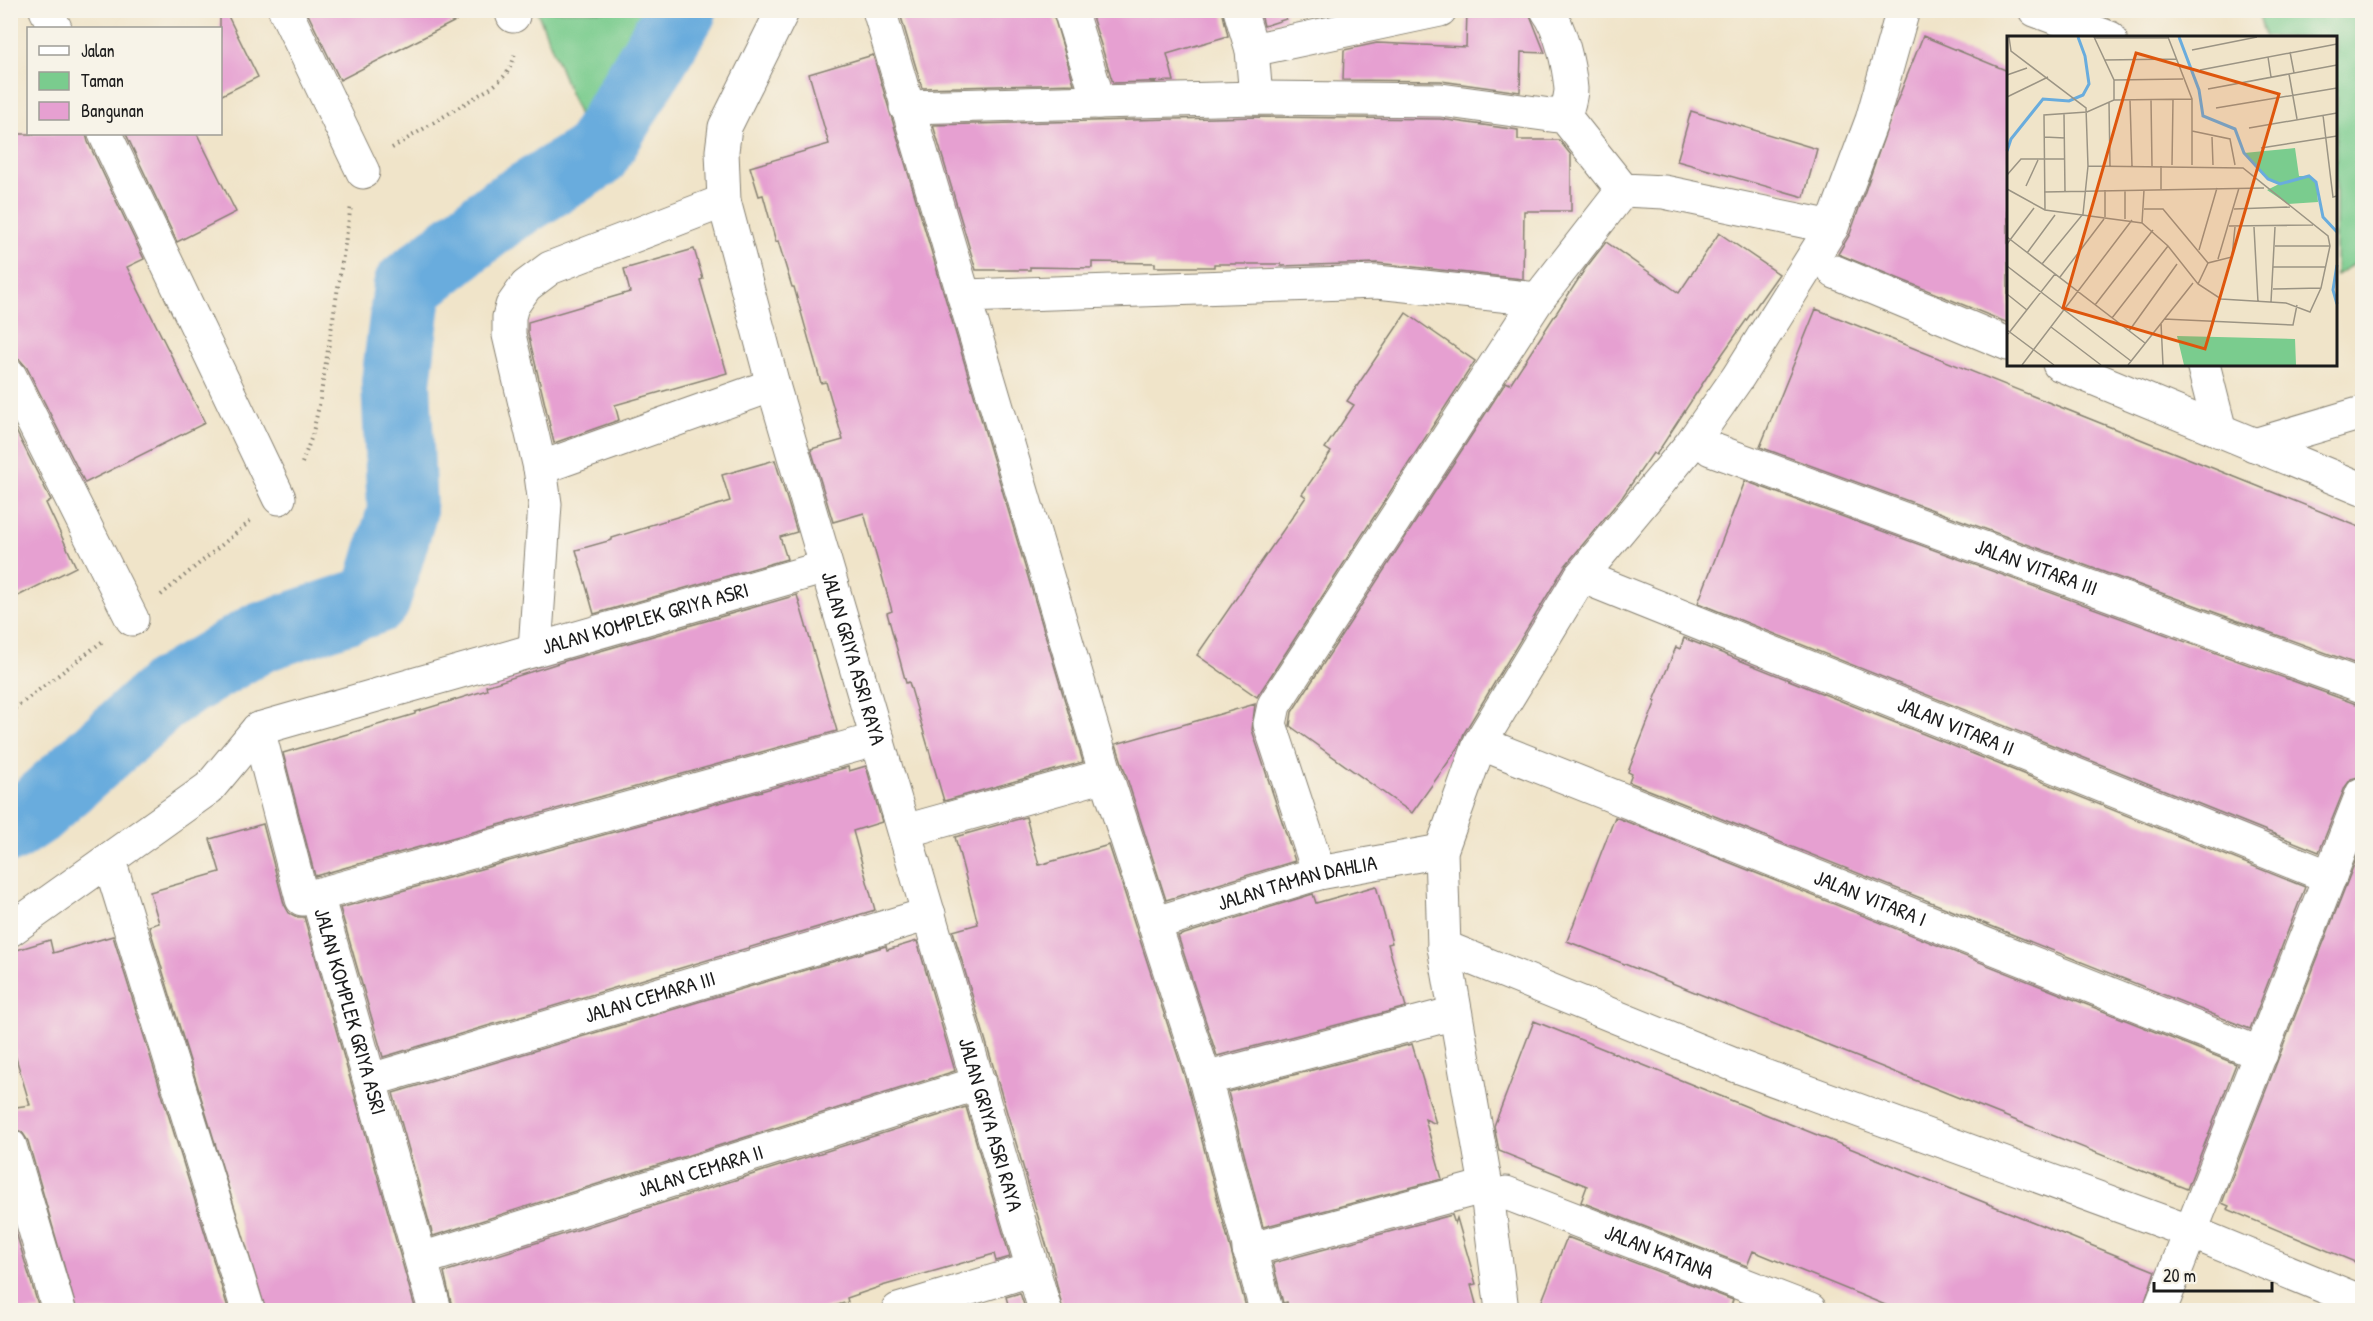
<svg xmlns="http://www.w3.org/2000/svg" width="2373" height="1321" viewBox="0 0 2373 1321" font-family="'Patrick Hand',sans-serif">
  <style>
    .green { fill: #7acc8e; stroke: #4b7455; stroke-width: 1.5 }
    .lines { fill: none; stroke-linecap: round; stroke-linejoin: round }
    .river { stroke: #69acdd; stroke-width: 70 }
    .building { fill: #e6a0d1 }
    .minor-casing { stroke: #868072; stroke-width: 35 }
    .path { stroke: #868072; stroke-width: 4; stroke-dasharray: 1.5 4.5; stroke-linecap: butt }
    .minor { stroke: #fff; stroke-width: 33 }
    .labels { text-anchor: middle; stroke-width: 5; stroke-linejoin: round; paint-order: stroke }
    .street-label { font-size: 21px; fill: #1c1c1c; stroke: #f7f3e8 }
    .inset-river { fill: none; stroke: #69acdd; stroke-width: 3 }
    .inset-road { fill: none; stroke: #9b9484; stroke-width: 1.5 }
    .view { fill: #de560d; fill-opacity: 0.15; stroke: #de560d; stroke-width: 3 }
    .inset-edge { fill: none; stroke: #1c1c1c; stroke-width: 3 }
  </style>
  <rect width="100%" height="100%" fill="#f7f3e8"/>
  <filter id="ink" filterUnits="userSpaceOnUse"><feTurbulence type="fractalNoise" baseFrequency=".0167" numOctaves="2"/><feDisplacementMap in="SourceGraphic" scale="12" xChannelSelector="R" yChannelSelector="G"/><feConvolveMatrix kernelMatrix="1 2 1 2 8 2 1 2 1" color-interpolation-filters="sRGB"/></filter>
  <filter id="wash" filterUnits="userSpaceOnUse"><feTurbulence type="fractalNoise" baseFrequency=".008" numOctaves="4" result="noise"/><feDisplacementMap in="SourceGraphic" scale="24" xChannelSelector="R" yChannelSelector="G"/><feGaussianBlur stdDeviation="1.35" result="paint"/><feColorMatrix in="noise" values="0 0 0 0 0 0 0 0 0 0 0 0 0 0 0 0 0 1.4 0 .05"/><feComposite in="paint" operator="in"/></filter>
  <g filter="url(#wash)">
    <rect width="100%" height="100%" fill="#f0e4c9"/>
    <path class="green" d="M 537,11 L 684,11 L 595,155 Z
      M 2258,11 L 2362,11 L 2362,260 L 2336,275 L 2336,38 L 2265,37 Z"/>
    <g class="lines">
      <path class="river" d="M 10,828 L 34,812 L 166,693 L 259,638 L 376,599 L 402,512 L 396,382 L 408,286 L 502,212 L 595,155 L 682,10"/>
    </g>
    <g id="blocks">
      <path class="building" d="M 220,10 L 225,10 L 258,77 L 220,96 Z
        M 306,10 L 477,10 L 340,80 Z
        M 899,10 L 1052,10 L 1074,84 L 922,88 Z
        M 1090,10 L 1222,10 L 1228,36 L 1167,54 L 1174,81 L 1113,83 Z
        M 1260,10 L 1285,10 L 1286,19 L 1264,26 Z
        M 1467,10 L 1528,10 L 1545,53 L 1521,52 L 1520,92 L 1441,81 L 1343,80 L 1344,50 L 1377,43 L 1466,47 Z
        M 1923,36 L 2008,71 L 2008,323 L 1838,254 L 1850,234 L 1895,106 Z
        M 873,55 L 1083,762 L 944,801 L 909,682 L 906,683 L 898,653 L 887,613 L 892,611 L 864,513 L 833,522 L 811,449 L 843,440 L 826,382 L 821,383 L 794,287 L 792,287 L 778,241 L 776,242 L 763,195 L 759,196 L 750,167 L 829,144 L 809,74 Z
        M 1691,111 L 1817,149 L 1804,197 L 1677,161 Z
        M 1256,117 L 1440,119 L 1518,130 L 1518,140 L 1559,140 L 1571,155 L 1571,211 L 1524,211 L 1523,279 L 1377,263 L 1281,266 L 1281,264 L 1214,264 L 1214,267 L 1155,267 L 1155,263 L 1092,262 L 1092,268 L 1030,267 L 1030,270 L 976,270 L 933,125 Z
        M 10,134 L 86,134 L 88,142 L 144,259 L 127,267 L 205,423 L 85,483 L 27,368 L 20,360 L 10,357 Z
        M 126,134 L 197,134 L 236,212 L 177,242 Z
        M 1719,233 L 1779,274 L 1716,363 L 1656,455 L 1653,453 L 1623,496 L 1565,566 L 1464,733 L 1459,747 L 1412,813 L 1290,726 L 1292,712 L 1506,382 L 1510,384 L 1585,269 L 1606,242 L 1679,293 Z
        M 694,249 L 703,279 L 700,280 L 727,373 L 615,405 L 619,420 L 554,443 L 528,333 L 528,322 L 630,292 L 624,269 Z
        M 1816,309 L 2362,528 L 2362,666 L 1760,447 Z
        M 1406,313 L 1475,361 L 1257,697 L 1197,655 L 1306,497 L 1302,494 L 1331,452 L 1325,448 L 1354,405 L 1347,401 Z
        M 10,419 L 51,500 L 46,503 L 76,567 L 10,600 Z
        M 775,460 L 797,532 L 780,537 L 787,559 L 594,614 L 576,550 L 612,540 L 612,538 L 648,527 L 647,526 L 730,501 L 722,475 Z
        M 1745,481 L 2356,704 L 2362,704 L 2362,776 L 2351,779 L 2345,787 L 2319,852 L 1698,603 Z
        M 797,595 L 837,731 L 315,876 L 283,753 L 415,714 L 415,712 L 487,690 L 486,686 L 565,661 Z
        M 1684,638 L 2305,887 L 2250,1029 L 1629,782 L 1632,774 L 1628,772 L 1656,701 L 1654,701 L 1676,647 L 1680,649 Z
        M 1255,704 L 1252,730 L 1295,861 L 1166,900 L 1116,744 Z
        M 866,766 L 882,822 L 853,831 L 875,910 L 383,1057 L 340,908 L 848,767 L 849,771 Z
        M 1026,817 L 1039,865 L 1109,845 L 1187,1084 L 1247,1311 L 1063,1311 L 1052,1264 L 953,931 L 978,924 L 955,837 Z
        M 1615,817 L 2236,1064 L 2187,1189 L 1567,941 Z
        M 263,824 L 284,904 L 289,913 L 297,917 L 304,917 L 416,1311 L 266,1311 L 149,926 L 159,923 L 150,892 L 220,872 L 210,839 Z
        M 2362,844 L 2362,1265 L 2227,1209 L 2229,1206 L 2222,1203 Z
        M 1376,886 L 1392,943 L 1388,944 L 1406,1007 L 1217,1056 L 1178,936 L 1313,894 L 1316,903 Z
        M 113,936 L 229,1311 L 77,1311 L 28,1141 L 22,1132 L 10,1128 L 10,1108 L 30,1105 L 10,1038 L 10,952 L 50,940 L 53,953 Z
        M 917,941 L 955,1071 L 433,1236 L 393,1093 L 886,946 L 887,950 Z
        M 1534,1021 L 2155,1271 L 2142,1311 L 1900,1311 L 1753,1251 L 1747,1266 L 1581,1202 L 1587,1186 L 1499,1151 L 1494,1126 Z
        M 1412,1044 L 1436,1124 L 1425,1119 L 1442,1179 L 1263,1227 L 1228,1092 Z
        M 966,1107 L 1010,1257 L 996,1261 L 994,1254 L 882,1286 L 847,1298 L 848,1302 L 817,1311 L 453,1311 L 444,1272 Z
        M 10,1213 L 40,1311 L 10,1311 Z
        M 1452,1215 L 1455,1224 L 1457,1218 L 1476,1284 L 1471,1285 L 1478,1311 L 1289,1311 L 1287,1302 L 1283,1303 L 1273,1263 Z
        M 1567,1237 L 1733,1300 L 1729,1311 L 1538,1311 Z
        M 1020,1293 L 1026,1311 L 1010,1311 L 1006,1297 Z"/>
    </g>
  </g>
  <g filter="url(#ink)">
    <use href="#blocks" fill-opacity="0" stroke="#868072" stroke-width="1.5"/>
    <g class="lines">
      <g class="minor-casing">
        <g id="minor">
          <path d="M 46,10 L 55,28"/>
          <path d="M 285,10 L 363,172"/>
          <path d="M 511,10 L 513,16"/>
          <path id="s1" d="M 783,10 L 725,127 L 722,151 L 724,201 L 773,385 L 1045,1310"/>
          <path d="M 879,10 L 1106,775 L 1205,1079 L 1266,1310"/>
          <path d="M 1070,10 L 1099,102"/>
          <path d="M 1240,10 L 1252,50 L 1256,98"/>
          <path d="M 1547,10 C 1561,28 1569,66 1571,89 C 1571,98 1567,108 1565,117"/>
          <path d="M 2035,10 L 2110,38"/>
          <path d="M 1252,50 L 1440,10"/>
          <path d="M 906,107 L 1256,98 L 1441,100 L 1565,117 L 1623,190 L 1664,192 L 1832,227"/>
          <path d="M 105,134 L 279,498"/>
          <path d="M 1835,272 L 2008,344"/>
          <path d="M 964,296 L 1377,282 L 1538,299"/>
          <path d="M 2059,364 L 2362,489"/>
          <path d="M 2203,364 L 2220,431"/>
          <path d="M 10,376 L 132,619"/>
          <path d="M 2254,445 L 2362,413"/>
          <path id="s2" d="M 1711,449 L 2362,686"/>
          <path d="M 540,468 L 773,385"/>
          <path id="s3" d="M 1581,576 L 2330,877"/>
          <path d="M 535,649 L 545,504 L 540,468 L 509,335 L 509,317 L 512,306 L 526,286 L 550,268 L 724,201"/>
          <path id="s4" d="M 258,729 L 302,899 L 317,895 L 435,1310"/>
          <path id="s5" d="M 1480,743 L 2261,1054"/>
          <path d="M 905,831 L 1106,775"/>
          <path d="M 109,860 L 248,1310"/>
          <path d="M 1319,873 L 1270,724 L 1274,705 L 1538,299 L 1623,190"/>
          <path d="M 317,895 L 878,739"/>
          <path id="s6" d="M 1156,923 L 1319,873 L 1441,851"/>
          <path id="s7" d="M 10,930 L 209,788 L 258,729 L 826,567"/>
          <path d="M 1444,947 L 1737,1066 L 2191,1232 L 2362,1302"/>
          <path d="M 1205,1079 L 1455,1013"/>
          <path id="s8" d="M 371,1080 L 929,914"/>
          <path d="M 10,1146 L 59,1310"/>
          <path id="s9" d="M 1506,1193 L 1810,1310"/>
          <path d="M 1249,1250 L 1486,1186"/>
          <path id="s10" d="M 422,1259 L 979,1083"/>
          <path d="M 898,1310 L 1034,1269"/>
          <path d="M 1502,1310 L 1486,1186 L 1444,947 L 1441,851 L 1480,743 L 1581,576 L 1691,444 L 1738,377 L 1832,227 L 1872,120 L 1903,10"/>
          <path d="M 2160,1310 L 2362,794"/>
        </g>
      </g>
      <path class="path" d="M 392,148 L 492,87 C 505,77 512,69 515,52
        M 302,463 L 312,436 L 319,406 L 351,206
        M 161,595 L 252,520
        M 10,712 L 103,641"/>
      <use href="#minor" class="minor"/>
    </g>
  </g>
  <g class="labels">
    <g class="street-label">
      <text dy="7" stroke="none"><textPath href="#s2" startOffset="346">JALAN VITARA III</textPath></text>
      <text dy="7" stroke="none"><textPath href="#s7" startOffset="724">JALAN KOMPLEK GRIYA ASRI</textPath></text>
      <text dy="7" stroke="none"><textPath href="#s1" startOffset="680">JALAN GRIYA ASRI RAYA</textPath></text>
      <text dy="7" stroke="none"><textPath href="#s3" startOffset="404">JALAN VITARA II</textPath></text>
      <text dy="7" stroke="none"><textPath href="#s6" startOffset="147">JALAN TAMAN DAHLIA</textPath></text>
      <text dy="7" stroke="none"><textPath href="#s5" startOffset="420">JALAN VITARA I</textPath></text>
      <text dy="7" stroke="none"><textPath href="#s8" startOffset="291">JALAN CEMARA III</textPath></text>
      <text dy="7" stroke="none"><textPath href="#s4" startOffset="312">JALAN KOMPLEK GRIYA ASRI</textPath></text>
      <text dy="7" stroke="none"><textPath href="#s1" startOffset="1166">JALAN GRIYA ASRI RAYA</textPath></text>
      <text dy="7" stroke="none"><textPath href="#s10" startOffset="292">JALAN CEMARA II</textPath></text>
      <text dy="7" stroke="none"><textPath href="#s9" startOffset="164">JALAN KATANA</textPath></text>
    </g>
  </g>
  <g transform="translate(2007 36)">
    <rect width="330" height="330" fill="#f0e4c9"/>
    <path d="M 288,112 L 292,140 L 302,140 L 309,146 L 311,166 L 281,168 L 260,154 L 272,148 L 261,143 L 237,117 ZM 170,300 L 288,303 L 289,329 L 177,329 Z" fill="#7acc8e"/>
    <path class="inset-river" d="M 172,1 L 192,54 L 196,80 L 228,93 L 237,117 L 261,143 L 273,148 L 302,140 L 309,146 L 316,181 L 330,196M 0,115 L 4,103 L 36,63 L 62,65 L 76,59 L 82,48 L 78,20 L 71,1M 330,229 L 326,254 L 330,268"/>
    <path class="inset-road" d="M 161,1 L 185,63 L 185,129M 88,2 L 161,2M 185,14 L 250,1M 283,16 L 287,37M 261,21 L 264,41M 97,24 L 169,23M 193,34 L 330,8M 282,38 L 290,83M 0,39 L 20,32M 107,44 L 176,43M 201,53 L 330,29M 0,61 L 41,41M 107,64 L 185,63M 123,64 L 125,130M 144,64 L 145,130M 102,66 L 103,130M 209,72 L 330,52M 57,78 L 58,156M 316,79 L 326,161 L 330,160M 242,92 L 330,77M 185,95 L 223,103 L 228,129M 37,101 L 58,102M 205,101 L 206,129M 254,112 L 330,100M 165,129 L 166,64M 0,139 L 14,123 L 58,123M 19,150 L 31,124M 0,153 L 38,174 L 135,187 L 161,210 L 191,248 L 214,263 L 279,267 L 303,276 L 314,252 L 323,210 L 321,200 L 236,132 L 81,130 L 79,72 L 4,15 L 2,1M 154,153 L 154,130M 37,156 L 257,152M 137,173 L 156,173 L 201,227M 227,173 L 283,171M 38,174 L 37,79 L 80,76 L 107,64 L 107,44 L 87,1M 98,181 L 98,154M 118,183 L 118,154M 135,187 L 137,154M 222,190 L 306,189M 247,191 L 251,266M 0,201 L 138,307M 0,208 L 27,172M 268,210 L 323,210M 192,214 L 210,152M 20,217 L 48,179M 211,223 L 232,152M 35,228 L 76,178 L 81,130M 0,230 L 124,325M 266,231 L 318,231M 53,241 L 97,183M 191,248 L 201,227 L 225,221 L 228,191M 266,253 L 314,252M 0,258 L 20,274M 264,266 L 268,191M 88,269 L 146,194M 105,282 L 161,210M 157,283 L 286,289 L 290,269M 154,287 L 156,329M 44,291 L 94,329M 0,294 L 47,329M 122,295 L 170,228M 1,298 L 48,238M 15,329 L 125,184M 121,329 L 186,247"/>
    <path class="view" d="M 129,17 L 272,58 L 198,313 L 56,272 Z"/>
    <rect width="330" height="330" class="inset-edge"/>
  </g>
  <rect width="2373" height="1321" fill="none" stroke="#f7f3e8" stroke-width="36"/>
  <rect x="27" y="27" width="195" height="108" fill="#f7f3e8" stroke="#9f9d96" stroke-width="1.5"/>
  <rect x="39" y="46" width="30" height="9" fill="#ffffff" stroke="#9f9d96" stroke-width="1.5"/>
  <text x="81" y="57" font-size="18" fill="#1c1c1c">Jalan</text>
  <rect x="39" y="72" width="30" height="18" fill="#7acc8e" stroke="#9f9d96" stroke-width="1.5"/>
  <text x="81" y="87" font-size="18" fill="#1c1c1c">Taman</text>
  <rect x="39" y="102" width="30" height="18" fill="#e6a0d1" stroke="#9f9d96" stroke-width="1.5"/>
  <text x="81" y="117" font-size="18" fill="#1c1c1c">Bangunan</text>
  <path d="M2154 1282v9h118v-9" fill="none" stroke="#1c1c1c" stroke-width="3"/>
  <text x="2163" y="1282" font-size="18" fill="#1c1c1c" stroke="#f7f3e8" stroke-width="4.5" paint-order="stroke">20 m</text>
</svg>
